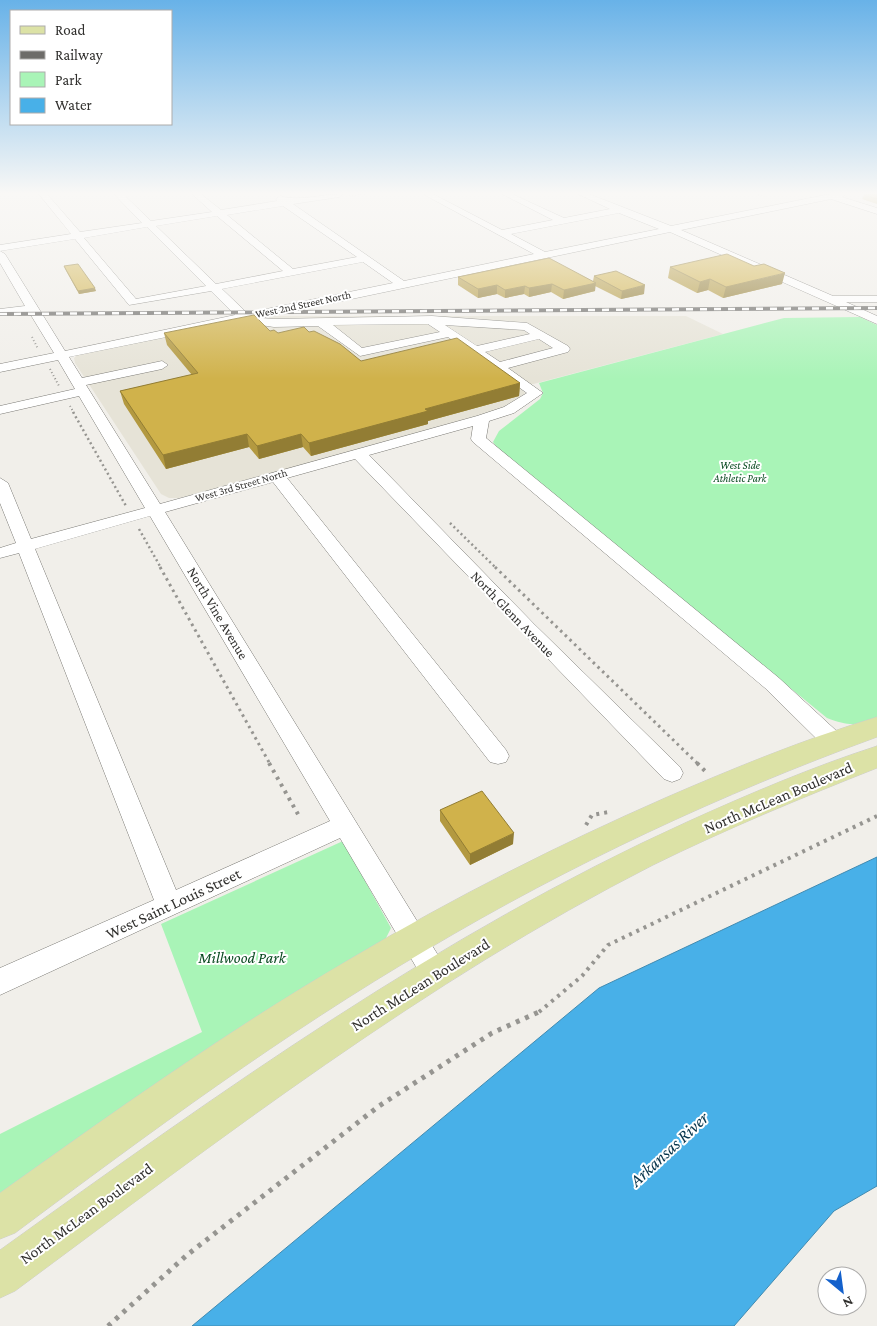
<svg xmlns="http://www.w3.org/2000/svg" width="877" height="1326" viewBox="0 0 877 1326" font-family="'Crimson Pro',serif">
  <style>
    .built { fill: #e6e3d7 }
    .green { fill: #a9f4b7 }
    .water { fill: #48b0e8; stroke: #418ab0 }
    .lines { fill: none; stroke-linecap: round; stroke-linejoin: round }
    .minor-casing { stroke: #7b7a75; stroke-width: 1 }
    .major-casing { stroke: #cecdcd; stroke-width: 1 }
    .path-far5 { stroke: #969591; stroke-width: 1; stroke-dasharray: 1 2; stroke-linecap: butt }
    .path-far4 { stroke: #969591; stroke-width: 2; stroke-dasharray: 1 2.5; stroke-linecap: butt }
    .path-far3 { stroke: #969591; stroke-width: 2.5; stroke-dasharray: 2 3; stroke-linecap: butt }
    .path-far2 { stroke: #969591; stroke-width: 3; stroke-dasharray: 2.5 4; stroke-linecap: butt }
    .path-far1 { stroke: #969591; stroke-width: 4; stroke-dasharray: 3 5; stroke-linecap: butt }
    .path { stroke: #969591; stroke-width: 5; stroke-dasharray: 4 6; stroke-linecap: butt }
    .minor { fill: #fff; fill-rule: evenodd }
    .major { fill: #dce2a6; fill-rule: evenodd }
    .rail-casing { stroke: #6d6c69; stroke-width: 4 }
    .rail { stroke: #fff; stroke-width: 2.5; stroke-dasharray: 7; stroke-linecap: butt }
    .wall { fill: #b39940 }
    .shaded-wall { fill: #927d34 }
    .building { fill: #d0b24b; stroke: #927d34 }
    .labels { text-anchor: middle; stroke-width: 4; stroke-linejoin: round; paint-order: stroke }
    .far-street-label { font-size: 11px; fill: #31302e; stroke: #fff }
    .far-park-label { font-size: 11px; font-style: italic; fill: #094a20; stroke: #fff }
    .street-label { font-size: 14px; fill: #31302e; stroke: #fff }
    .near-street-label { font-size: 16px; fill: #31302e; stroke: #fff }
    .near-park-label { font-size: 16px; font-style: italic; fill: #094a20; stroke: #fff }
    .near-water-label { font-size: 18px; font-style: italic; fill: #07354c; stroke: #fff }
  </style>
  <rect width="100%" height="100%" fill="#f1efea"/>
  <path class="built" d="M 264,316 L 686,316 L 723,334 L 522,387 L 527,397 L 504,410 L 179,498 L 169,498 L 161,494 L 75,363 L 74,358 L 77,355 Z"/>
  <path class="green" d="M 860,317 L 877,325 L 877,719 C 856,726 848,726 827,718 L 499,450 L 493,442 L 499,431 L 540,399 L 543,393 L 539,383 L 784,318 Z
    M 343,841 L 391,928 L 384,942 L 0,1199 L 0,1134 L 202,1032 L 161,924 Z"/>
  <path class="water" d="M 877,857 L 877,1186 L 834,1211 L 734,1326 L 192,1326 L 599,988 Z"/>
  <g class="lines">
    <g class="minor-casing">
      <path id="minor" d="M 39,194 L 47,194 L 80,232 L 142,223 L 114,194 L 123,194 L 151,221 L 212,212 L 192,194 L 201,194 L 221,210 L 277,201 L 276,199 L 280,196 C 298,202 323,194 343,194 L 339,197 L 293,204 L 404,281 L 534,254 L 423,194 L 433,194 L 502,230 L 553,220 L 502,194 L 512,194 L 564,218 L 610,209 L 578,194 L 589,194 L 671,226 L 830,194 L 846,194 L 842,197 L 877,208 L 877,214 L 831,199 L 681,230 L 833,296 L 877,296 L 877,302 L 846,302 L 877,316 L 877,324 L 670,232 L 261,318 L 274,319 L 432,316 L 527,323 L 568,346 L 570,349 L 568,352 L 508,368 L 543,393 L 514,413 L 489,421 L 486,438 L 779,678 L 842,736 L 845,742 L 842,748 L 834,750 L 826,748 L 765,688 L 473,442 L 471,439 L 473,426 L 369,455 L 534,624 L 680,767 L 683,773 L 680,779 L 672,782 L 664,779 L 355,459 L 287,478 L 506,750 L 509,756 L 506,762 L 498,764 L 490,762 L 273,482 L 165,512 L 449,973 L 445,982 L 435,986 L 425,982 L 340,838 L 0,995 L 0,968 L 154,900 L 19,553 L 0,558 L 0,548 L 16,543 L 0,503 L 0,478 L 8,483 L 31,539 L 145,508 L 79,396 L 0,414 L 0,406 L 75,389 L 58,360 L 0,372 L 0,364 L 54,353 L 29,312 L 0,315 L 0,309 L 25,306 L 0,263 L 0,245 L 71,234 ZM 283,206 L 357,257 L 293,269 L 227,215 ZM 619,213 L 659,229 L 545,252 L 511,234 ZM 217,216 L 283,271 L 216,284 L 156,226 ZM 147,227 L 206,286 L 136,299 L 84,238 ZM 75,239 L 129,305 L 211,291 L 235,315 L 65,351 L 5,254 L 0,251 ZM 363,262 L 393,283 L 247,313 L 222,289 ZM 240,322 L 274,327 L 318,326 L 360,356 L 448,337 L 527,393 L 504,407 L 477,416 L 160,504 L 86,385 L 162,369 L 168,365 L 162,361 L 82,378 L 69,357 ZM 428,324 L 440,332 L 362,348 L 333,325 ZM 445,325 L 524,330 L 530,334 L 477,346 ZM 539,339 L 553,348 L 500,362 L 485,352 ZM 150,516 L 330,821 L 176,890 L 35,549 Z"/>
    </g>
    <g class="major-casing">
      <path id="major" d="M 877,717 L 877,737 C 721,794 571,864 428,949 C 284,1033 149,1133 15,1233 L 0,1239 L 0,1193 C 115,1111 230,1029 352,958 C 453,898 558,845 665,798 C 734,768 805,739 877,717 Z
        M 877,746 L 877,768 C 801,798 726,829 653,865 C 425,981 220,1139 15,1291 L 0,1298 L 0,1250 C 220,1092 440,934 687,822 C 749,794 812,767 877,746 Z"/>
    </g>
    <path class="path-far5" d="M 755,194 L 765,197
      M 349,196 L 367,194"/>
    <path class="path-far4" d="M 32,337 L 38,349
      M 50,369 L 59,386
      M 70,406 L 74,413"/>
    <path class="path-far3" d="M 73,412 L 126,506
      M 450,523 L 496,568
      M 139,529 L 161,568"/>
    <path class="path-far2" d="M 160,567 L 270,764
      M 495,567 L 698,764"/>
    <path class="path-far1" d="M 269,763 L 299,816
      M 697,763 L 705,771
      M 586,825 L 592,815 L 609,812
      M 539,1012 L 582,976 L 608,945 L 877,816"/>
    <path class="path" d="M 108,1326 L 187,1255 L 379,1106 L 492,1033 L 541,1011"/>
    <use href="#minor" class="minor"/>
    <use href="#major" class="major"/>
    <g class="rail-casing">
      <path id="rail" d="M 0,314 L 877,308"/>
    </g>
    <use href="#rail" class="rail"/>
  </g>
  <path class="wall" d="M 877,194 L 877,204 L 862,199 L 864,195 Z
    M 64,266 L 96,291 L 79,294 L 65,269 Z
    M 670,267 L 782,284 L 723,298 L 708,290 L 697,293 L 668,278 Z
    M 594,276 L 644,294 L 621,299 L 595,286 L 595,291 L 563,299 L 551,292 L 529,297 L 524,294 L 505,298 L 497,294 L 478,298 L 458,285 L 458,277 L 593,281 Z
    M 270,331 L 278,333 L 309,332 L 361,361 L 520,383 L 519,396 L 428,421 L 428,424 L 311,456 L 303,447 L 259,459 L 249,447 L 166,469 L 124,404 L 120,391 L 192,375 L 167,345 L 164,333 Z
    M 440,810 L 513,844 L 470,865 L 440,821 Z"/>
  <path class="shaded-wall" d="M 785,273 L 782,284 L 723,298 L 726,287 Z
    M 710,279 L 708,290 L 697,293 L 700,282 Z
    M 596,283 L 595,291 L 563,299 L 564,290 Z
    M 552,284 L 551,292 L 529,297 L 529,288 Z
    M 497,285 L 497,294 L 478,298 L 478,289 Z
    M 645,285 L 644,294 L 621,299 L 622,291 Z
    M 525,286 L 524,294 L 505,298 L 505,290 Z
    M 95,288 L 96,291 L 79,294 L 78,291 Z
    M 520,383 L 519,396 L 428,421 L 428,424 L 311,456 L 309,443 L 425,409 Z
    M 247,434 L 249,447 L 166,469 L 163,455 Z
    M 301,434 L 303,447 L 259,459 L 257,446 Z
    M 514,833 L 513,844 L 470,865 L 470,854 Z"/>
  <path class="building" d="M 868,194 L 877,194 L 877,199 L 864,195 Z
    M 727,254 L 754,266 L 764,264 L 785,273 L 726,287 L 710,279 L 700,282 L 670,267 Z
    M 549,258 L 596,283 L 564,290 L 552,284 L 529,288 L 525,286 L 505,290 L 497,285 L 478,289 L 458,277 Z
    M 78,264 L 95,288 L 78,291 L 64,266 Z
    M 616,271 L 645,285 L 622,291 L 594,276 Z
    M 254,315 L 270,331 L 274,330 L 278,333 L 304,327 L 309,332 L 314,331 L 340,344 L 361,361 L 457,338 L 520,383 L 425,409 L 428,411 L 309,443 L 301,434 L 257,446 L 247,434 L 163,455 L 120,391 L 198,373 L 164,333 Z
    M 482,791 L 514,833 L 470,854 L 440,810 Z"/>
  <linearGradient id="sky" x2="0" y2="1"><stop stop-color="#68b2e8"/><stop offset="0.51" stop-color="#f9f8f6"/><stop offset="1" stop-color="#f9f8f6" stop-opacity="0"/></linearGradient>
  <rect width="877" height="379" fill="url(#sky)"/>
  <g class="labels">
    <g class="far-street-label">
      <text transform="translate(303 304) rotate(-12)" y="4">West 2nd Street North</text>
      <text transform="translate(241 485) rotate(-16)" y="4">West 3rd Street North</text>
    </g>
    <g class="far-park-label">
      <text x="740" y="469">West Side<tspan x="740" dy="13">Athletic Park</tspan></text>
    </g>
    <g class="street-label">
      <text transform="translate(218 613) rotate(59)" y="5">North Vine Avenue</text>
      <text transform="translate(513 614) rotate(46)" y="5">North Glenn Avenue</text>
    </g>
    <g class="near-street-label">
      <text transform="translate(778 797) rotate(-23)" y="6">North McLean Boulevard</text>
      <text transform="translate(173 903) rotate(-25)" y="6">West Saint Louis Street</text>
      <text transform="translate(420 984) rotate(-32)" y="6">North McLean Boulevard</text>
      <text transform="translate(86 1213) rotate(-36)" y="6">North McLean Boulevard</text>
    </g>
    <g class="near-park-label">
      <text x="242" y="963">Millwood Park</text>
    </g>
    <g class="near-water-label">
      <text transform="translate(669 1149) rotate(-43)" y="6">Arkansas River</text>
    </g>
  </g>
  <rect x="10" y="10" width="162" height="115" fill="#ffffff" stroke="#adacab"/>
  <rect x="20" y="26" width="25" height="8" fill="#dce2a6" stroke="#adacab"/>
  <text x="55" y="35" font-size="15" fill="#31302e">Road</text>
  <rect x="20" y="51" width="25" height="8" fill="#6d6c69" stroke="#adacab"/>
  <text x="55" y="60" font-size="15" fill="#31302e">Railway</text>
  <rect x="20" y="72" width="25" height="15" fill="#a9f4b7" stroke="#adacab"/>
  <text x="55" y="85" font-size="15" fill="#31302e">Park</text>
  <rect x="20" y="98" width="25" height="15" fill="#48b0e8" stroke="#adacab"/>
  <text x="55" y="110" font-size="15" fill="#31302e">Water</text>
  <g transform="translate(842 1291) rotate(151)"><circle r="24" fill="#ffffff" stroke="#adacab"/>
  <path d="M0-4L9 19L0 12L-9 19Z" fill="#1461cc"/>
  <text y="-8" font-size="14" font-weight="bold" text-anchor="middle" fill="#31302e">N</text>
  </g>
</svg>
